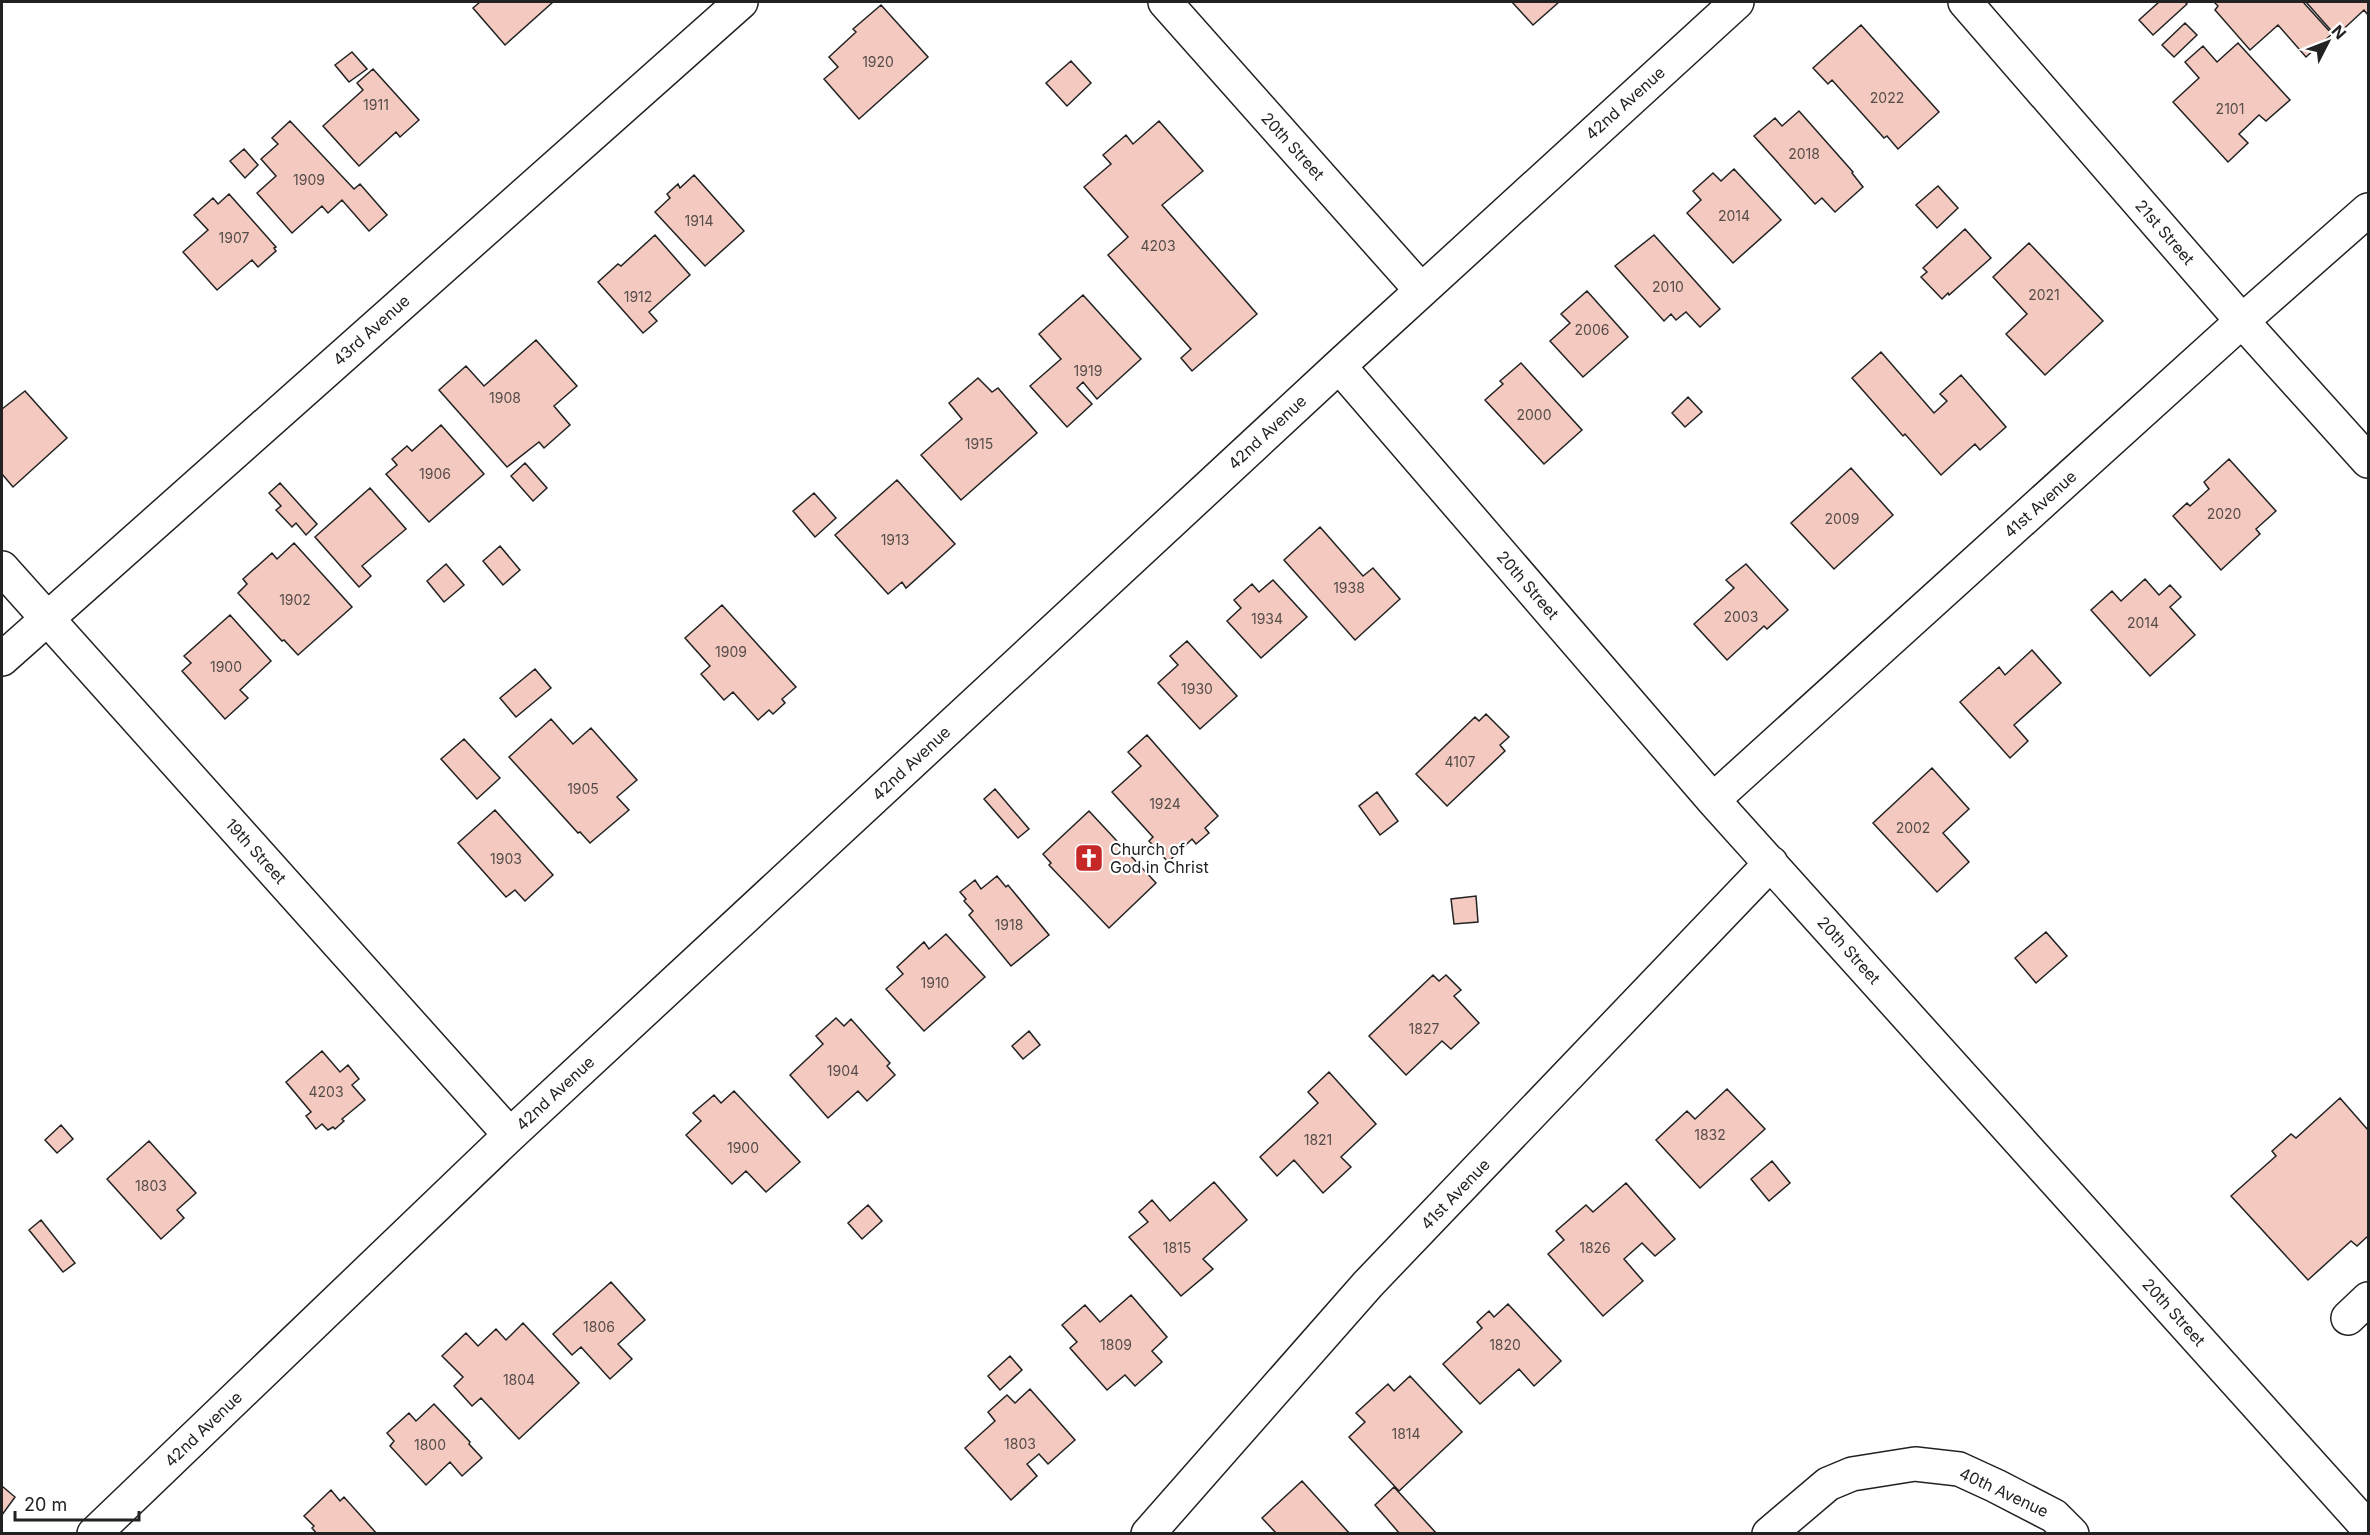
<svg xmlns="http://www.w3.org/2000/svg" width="2370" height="1535" viewBox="0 0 2370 1535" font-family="Inter,sans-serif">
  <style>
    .building { fill: #f3c9c0; stroke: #222; stroke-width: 1.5 }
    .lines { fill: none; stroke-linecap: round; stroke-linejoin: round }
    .minor-casing { stroke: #222; stroke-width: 36 }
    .minor { stroke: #fff; stroke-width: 33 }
    .labels { text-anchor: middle; stroke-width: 4.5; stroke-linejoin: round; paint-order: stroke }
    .number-label { font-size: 14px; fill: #564c4a }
    .street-label { font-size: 16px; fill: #222; stroke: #fff }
    .poi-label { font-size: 16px; fill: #222; stroke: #fff; text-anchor: start }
  </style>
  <rect width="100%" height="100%" fill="#fff"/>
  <path class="building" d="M 480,2 L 553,2 L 505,45 L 473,8 Z
    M 1512,2 L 1559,2 L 1533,25 Z
    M 2159,2 L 2185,2 L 2187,4 L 2153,35 L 2139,20 Z
    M 2214,2 L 2303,2 L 2332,34 L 2306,57 L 2278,25 L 2250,50 L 2215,10 L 2218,6 Z
    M 2306,2 L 2368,2 L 2368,15 L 2364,10 L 2336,36 Z
    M 881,5 L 928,57 L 859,119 L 824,79 L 838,67 L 829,57 L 856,32 L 853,29 Z
    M 2185,23 L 2197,35 L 2174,57 L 2162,45 Z
    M 1861,25 L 1939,112 L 1898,149 L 1887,136 L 1884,138 L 1832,80 L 1828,84 L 1813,68 Z
    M 2238,43 L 2290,100 L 2266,121 L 2259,115 L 2239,134 L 2248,143 L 2228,162 L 2173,102 L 2199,78 L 2185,62 L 2203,46 L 2217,62 Z
    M 352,52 L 367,69 L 349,82 L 335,65 Z
    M 1071,61 L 1091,83 L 1067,106 L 1046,83 Z
    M 373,69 L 419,120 L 400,137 L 396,132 L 359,166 L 323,126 L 363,90 L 357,83 Z
    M 1799,111 L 1853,172 L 1852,173 L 1863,187 L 1835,212 L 1822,198 L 1815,204 L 1754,136 L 1775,118 L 1782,126 Z
    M 290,121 L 354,189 L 360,184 L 387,215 L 369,231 L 342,200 L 328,213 L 322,206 L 292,233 L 257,193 L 276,176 L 261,159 L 278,144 L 272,138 Z
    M 1159,121 L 1203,171 L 1162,205 L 1257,314 L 1192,371 L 1181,358 L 1191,349 L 1108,255 L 1128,237 L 1084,187 L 1111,164 L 1103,155 L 1126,135 L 1133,144 Z
    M 244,149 L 258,165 L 245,178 L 230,161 Z
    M 1734,169 L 1781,220 L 1733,263 L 1687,213 L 1701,200 L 1693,191 L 1713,173 L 1721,181 Z
    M 694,175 L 744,231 L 705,266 L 655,212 L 670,198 L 667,194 L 678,184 L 680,188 Z
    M 1938,186 L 1958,208 L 1937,228 L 1916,205 Z
    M 229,194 L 276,247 L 274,248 L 276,251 L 258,267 L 252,260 L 217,290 L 183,252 L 208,230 L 194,215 L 213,198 L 218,204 Z
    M 1965,229 L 1991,258 L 1949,295 L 1948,293 L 1942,299 L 1921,277 L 1927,272 L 1923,268 Z
    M 655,235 L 690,275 L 649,312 L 657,321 L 643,333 L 598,282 L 618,264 L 621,266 Z
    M 1654,235 L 1720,309 L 1700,327 L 1686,312 L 1676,320 L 1671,314 L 1664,321 L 1615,266 Z
    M 2029,243 L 2103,321 L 2045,375 L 2006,334 L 2027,314 L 1993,277 Z
    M 1587,291 L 1628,337 L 1583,377 L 1550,341 L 1570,323 L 1561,314 Z
    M 1083,295 L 1141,359 L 1097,399 L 1083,382 L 1077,388 L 1092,404 L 1067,427 L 1030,386 L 1061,359 L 1039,334 Z
    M 536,340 L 577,386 L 554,406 L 570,425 L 544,448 L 539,442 L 507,467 L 439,390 L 466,366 L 484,386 Z
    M 1881,352 L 1934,413 L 1947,401 L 1940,394 L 1961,375 L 2006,427 L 1980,450 L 1975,444 L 1941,475 L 1905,434 L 1903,436 L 1852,378 Z
    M 1521,363 L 1582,430 L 1544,464 L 1485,400 L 1503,384 L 1500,381 Z
    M 978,378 L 992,392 L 998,388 L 1037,433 L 961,500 L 921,455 L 962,419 L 949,403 Z
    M 25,391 L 67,438 L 13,487 L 2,474 L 2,409 Z
    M 1688,397 L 1702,412 L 1685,427 L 1672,413 Z
    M 441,425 L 484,474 L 429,522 L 386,474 L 397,465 L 392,459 L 407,446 L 412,451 Z
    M 2229,459 L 2276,511 L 2256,529 L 2260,534 L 2221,570 L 2173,516 L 2187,503 L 2190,506 L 2209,489 L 2204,482 Z
    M 525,463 L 547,488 L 533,501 L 511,476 Z
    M 1851,468 L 1893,515 L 1834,569 L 1791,523 Z
    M 897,480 L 955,544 L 906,588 L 902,582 L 888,594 L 835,535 Z
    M 280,483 L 317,524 L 306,535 L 296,523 L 292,527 L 276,510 L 281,506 L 269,493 Z
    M 370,488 L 406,529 L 362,566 L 371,576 L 359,587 L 315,537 Z
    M 814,493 L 836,518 L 815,537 L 793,511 Z
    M 1320,527 L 1363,576 L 1373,568 L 1400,599 L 1355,640 L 1284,560 Z
    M 294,543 L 352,607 L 298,655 L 284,640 L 282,641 L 238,593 L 247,584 L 243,579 L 272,553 L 277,559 Z
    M 500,546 L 520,570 L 503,585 L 483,561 Z
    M 446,564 L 464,585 L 444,602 L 427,581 Z
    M 1746,564 L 1788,610 L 1767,629 L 1764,626 L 1727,660 L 1694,624 L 1734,588 L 1726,580 Z
    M 2145,579 L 2159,595 L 2170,585 L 2181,597 L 2170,607 L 2195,635 L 2150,676 L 2091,610 L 2112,591 L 2121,601 Z
    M 1273,580 L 1307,617 L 1261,658 L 1227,621 L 1241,608 L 1234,600 L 1252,584 L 1259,592 Z
    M 722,605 L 796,687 L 782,699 L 785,703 L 773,714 L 769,710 L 758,720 L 733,692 L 724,700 L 701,674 L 710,666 L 685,638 Z
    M 230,615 L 271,661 L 240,690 L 248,698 L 225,719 L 182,671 L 191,663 L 184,656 Z
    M 1187,641 L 1237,696 L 1200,729 L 1158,683 L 1178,665 L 1170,656 Z
    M 2032,650 L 2061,683 L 2014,725 L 2028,741 L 2010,758 L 1960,702 L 1999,667 L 2005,675 Z
    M 535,669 L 551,688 L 516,717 L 500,698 Z
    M 1486,714 L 1509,737 L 1500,745 L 1505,751 L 1447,806 L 1416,774 L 1475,717 L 1479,721 Z
    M 551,719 L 573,744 L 591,728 L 637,780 L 617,797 L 629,810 L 590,843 L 580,832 L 578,833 L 509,757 Z
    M 1147,735 L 1218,816 L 1205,828 L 1209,833 L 1196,844 L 1192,839 L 1168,862 L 1149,841 L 1153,837 L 1112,792 L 1141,766 L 1128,752 Z
    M 464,739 L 500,778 L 477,799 L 441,759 Z
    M 1932,768 L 1969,809 L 1943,833 L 1969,862 L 1937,892 L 1873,823 Z
    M 995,789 L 1029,829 L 1018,838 L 984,799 Z
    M 1377,792 L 1398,821 L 1380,835 L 1359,806 Z
    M 495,810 L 553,875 L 525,901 L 515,890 L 506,897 L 458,843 Z
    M 1089,811 L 1156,883 L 1109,928 L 1049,865 L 1051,863 L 1043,854 Z
    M 997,876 L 1006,887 L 1008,885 L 1049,935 L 1011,966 L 969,915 L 973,911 L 964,901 L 966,899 L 960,892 L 975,880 L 981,889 Z
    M 1476,896 L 1478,922 L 1454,924 L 1451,899 Z
    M 2046,932 L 2067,956 L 2036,983 L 2015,958 Z
    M 946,934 L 985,977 L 924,1031 L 886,989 L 903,974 L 897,967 L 924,942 L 929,949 Z
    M 1433,975 L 1439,981 L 1446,975 L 1461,990 L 1454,996 L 1479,1023 L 1451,1049 L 1442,1041 L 1406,1075 L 1369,1036 Z
    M 836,1018 L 844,1026 L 851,1019 L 890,1063 L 887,1066 L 895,1075 L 867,1101 L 858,1091 L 828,1118 L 790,1075 L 823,1044 L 816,1036 Z
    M 1029,1031 L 1040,1045 L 1023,1059 L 1012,1046 Z
    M 322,1051 L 340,1072 L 348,1065 L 359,1079 L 352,1085 L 365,1100 L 342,1119 L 344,1121 L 335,1129 L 333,1127 L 328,1130 L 322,1124 L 316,1129 L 306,1116 L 311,1112 L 286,1082 Z
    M 1329,1072 L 1376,1124 L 1341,1157 L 1351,1167 L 1323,1193 L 1294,1160 L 1277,1176 L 1260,1157 L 1318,1103 L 1308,1092 Z
    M 1727,1089 L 1765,1129 L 1700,1188 L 1656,1140 L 1687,1111 L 1695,1119 Z
    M 734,1091 L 800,1162 L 766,1192 L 746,1171 L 732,1184 L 686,1135 L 701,1121 L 693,1113 L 714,1095 L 721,1103 Z
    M 2340,1098 L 2368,1130 L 2368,1236 L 2357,1246 L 2351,1241 L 2308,1280 L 2231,1196 L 2276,1156 L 2272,1151 L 2291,1134 L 2296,1138 Z
    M 61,1125 L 73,1139 L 57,1153 L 45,1140 Z
    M 149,1141 L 196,1193 L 177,1210 L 184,1218 L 161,1239 L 107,1179 Z
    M 1772,1161 L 1790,1183 L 1769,1201 L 1751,1179 Z
    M 1214,1182 L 1247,1220 L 1203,1259 L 1213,1269 L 1181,1296 L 1129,1237 L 1148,1222 L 1139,1212 L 1152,1200 L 1170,1221 Z
    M 1626,1183 L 1675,1239 L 1655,1256 L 1642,1243 L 1624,1259 L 1643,1281 L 1603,1316 L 1548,1254 L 1564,1240 L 1556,1231 L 1586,1205 L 1593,1212 Z
    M 868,1205 L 882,1221 L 862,1239 L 848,1223 Z
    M 41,1220 L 75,1263 L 63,1272 L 29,1230 Z
    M 611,1282 L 645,1320 L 618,1344 L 632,1359 L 610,1379 L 581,1347 L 572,1355 L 553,1334 Z
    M 1131,1295 L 1167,1337 L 1152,1351 L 1162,1362 L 1135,1386 L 1125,1375 L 1107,1390 L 1070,1348 L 1077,1342 L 1062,1325 L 1085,1305 L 1100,1322 Z
    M 1508,1304 L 1561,1361 L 1534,1386 L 1519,1369 L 1480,1404 L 1443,1364 L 1482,1328 L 1477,1322 L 1489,1311 L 1494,1317 Z
    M 523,1323 L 579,1383 L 519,1439 L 481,1398 L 472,1406 L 454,1386 L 463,1377 L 442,1356 L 466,1333 L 478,1346 L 496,1329 L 506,1340 Z
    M 1010,1356 L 1022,1370 L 1000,1390 L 988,1376 Z
    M 1410,1376 L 1462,1432 L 1399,1491 L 1349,1437 L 1365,1422 L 1356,1413 L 1388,1384 L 1394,1391 Z
    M 1030,1389 L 1075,1440 L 1048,1464 L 1039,1454 L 1027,1464 L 1037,1476 L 1011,1500 L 965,1448 L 995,1421 L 988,1412 L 1007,1395 L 1015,1403 Z
    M 434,1404 L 470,1442 L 469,1444 L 482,1458 L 462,1476 L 450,1462 L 426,1485 L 390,1446 L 394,1441 L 387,1433 L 409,1413 L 416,1421 Z
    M 1302,1481 L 1350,1534 L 1277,1534 L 1262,1518 Z
    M 2,1486 L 15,1497 L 2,1515 Z
    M 1394,1487 L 1437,1534 L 1400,1534 L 1375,1505 Z
    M 331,1490 L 340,1501 L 344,1497 L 377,1534 L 317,1534 L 312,1528 L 314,1526 L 304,1516 Z"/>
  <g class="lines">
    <g class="minor-casing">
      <path id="minor" d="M 1165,2 L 1421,290
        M 1965,2 L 2242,321 L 2368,461
        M 1339,366 L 1713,800 L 2368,1528
        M 2,568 L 510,1135
        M 2,659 L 741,2
        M 1713,800 L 2242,321 L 2368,210
        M 2348,1318 L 2368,1299
        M 94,1534 L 510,1135 L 1339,366 L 1737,2
        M 1148,1534 L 1368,1284 L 1771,863
        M 1769,1534 L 1828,1484 L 1852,1474 L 1915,1464 L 1959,1469 L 1996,1486 L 2054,1516 L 2072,1534"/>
    </g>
    <use href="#minor" class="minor"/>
  </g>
  <defs>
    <g id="church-square" transform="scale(1.5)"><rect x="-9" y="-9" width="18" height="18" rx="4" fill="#c62828" stroke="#fff"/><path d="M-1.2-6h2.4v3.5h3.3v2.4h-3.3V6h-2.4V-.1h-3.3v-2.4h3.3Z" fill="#fff"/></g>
  </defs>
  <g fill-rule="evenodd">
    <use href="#church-square" x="1089" y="858"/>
  </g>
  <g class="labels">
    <g class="number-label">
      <text x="878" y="67">1920</text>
      <text x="1887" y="103">2022</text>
      <text x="376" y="110">1911</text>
      <text x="2230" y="114">2101</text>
      <text x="1804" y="159">2018</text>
      <text x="309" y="185">1909</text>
      <text x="1734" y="221">2014</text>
      <text x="699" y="226">1914</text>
      <text x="234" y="243">1907</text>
      <text x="1158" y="251">4203</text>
      <text x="1668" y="292">2010</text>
      <text x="2044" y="300">2021</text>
      <text x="638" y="302">1912</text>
      <text x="1592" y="335">2006</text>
      <text x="1088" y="376">1919</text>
      <text x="505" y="403">1908</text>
      <text x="1534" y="420">2000</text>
      <text x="979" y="449">1915</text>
      <text x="435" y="479">1906</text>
      <text x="2224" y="519">2020</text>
      <text x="1842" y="524">2009</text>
      <text x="895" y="545">1913</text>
      <text x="1349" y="593">1938</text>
      <text x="295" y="605">1902</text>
      <text x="1741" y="622">2003</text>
      <text x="1267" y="624">1934</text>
      <text x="2143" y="628">2014</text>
      <text x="731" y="657">1909</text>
      <text x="226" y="672">1900</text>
      <text x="1197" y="694">1930</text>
      <text x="1460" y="767">4107</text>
      <text x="583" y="794">1905</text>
      <text x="1165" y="809">1924</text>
      <text x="1913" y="833">2002</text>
      <text x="506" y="864">1903</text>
      <text x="1009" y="930">1918</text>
      <text x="935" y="988">1910</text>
      <text x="1424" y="1034">1827</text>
      <text x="843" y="1076">1904</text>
      <text x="326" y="1097">4203</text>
      <text x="1710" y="1140">1832</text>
      <text x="1318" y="1145">1821</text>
      <text x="743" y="1153">1900</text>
      <text x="151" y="1191">1803</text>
      <text x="1177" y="1253">1815</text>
      <text x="1595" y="1253">1826</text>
      <text x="599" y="1332">1806</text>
      <text x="1116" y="1350">1809</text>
      <text x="1505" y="1350">1820</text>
      <text x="519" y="1385">1804</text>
      <text x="1406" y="1439">1814</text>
      <text x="1020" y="1449">1803</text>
      <text x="430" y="1450">1800</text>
    </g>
    <g class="street-label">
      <text transform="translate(1625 103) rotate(-42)" y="6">42nd Avenue</text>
      <text transform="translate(1293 146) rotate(48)" y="6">20th Street</text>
      <text transform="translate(2165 232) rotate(49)" y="6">21st Street</text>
      <text transform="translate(371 330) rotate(-42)" y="6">43rd Avenue</text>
      <text transform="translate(1267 432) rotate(-43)" y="6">42nd Avenue</text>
      <text transform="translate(2040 504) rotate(-42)" y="6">41st Avenue</text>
      <text transform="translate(1528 585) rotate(49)" y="6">20th Street</text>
      <text transform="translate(911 763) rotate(-43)" y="6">42nd Avenue</text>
      <text transform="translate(256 851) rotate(48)" y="6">19th Street</text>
      <text transform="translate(1849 950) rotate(48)" y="6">20th Street</text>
      <text transform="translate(555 1093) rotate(-43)" y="6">42nd Avenue</text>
      <text transform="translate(1455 1194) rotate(-46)" y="6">41st Avenue</text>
      <text transform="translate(2174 1312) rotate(48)" y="6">20th Street</text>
      <text transform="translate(203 1429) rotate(-44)" y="6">42nd Avenue</text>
      <text transform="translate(2004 1492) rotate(25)" y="6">40th Avenue</text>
    </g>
    <g class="poi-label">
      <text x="1110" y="855">Church of<tspan x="1110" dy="18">God in Christ</tspan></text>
    </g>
  </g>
  <rect width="2370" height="1535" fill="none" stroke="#222222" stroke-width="6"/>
  <g transform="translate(2328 42) rotate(48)" stroke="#ffffff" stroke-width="4.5" paint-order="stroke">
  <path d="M0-4.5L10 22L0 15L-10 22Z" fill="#222222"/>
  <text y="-9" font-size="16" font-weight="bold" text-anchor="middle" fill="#222222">N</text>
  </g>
  <path d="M15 1511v9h124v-9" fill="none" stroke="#222222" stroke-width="3"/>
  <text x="24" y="1511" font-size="18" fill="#222222" stroke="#ffffff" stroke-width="4.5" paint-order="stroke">20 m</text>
</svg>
